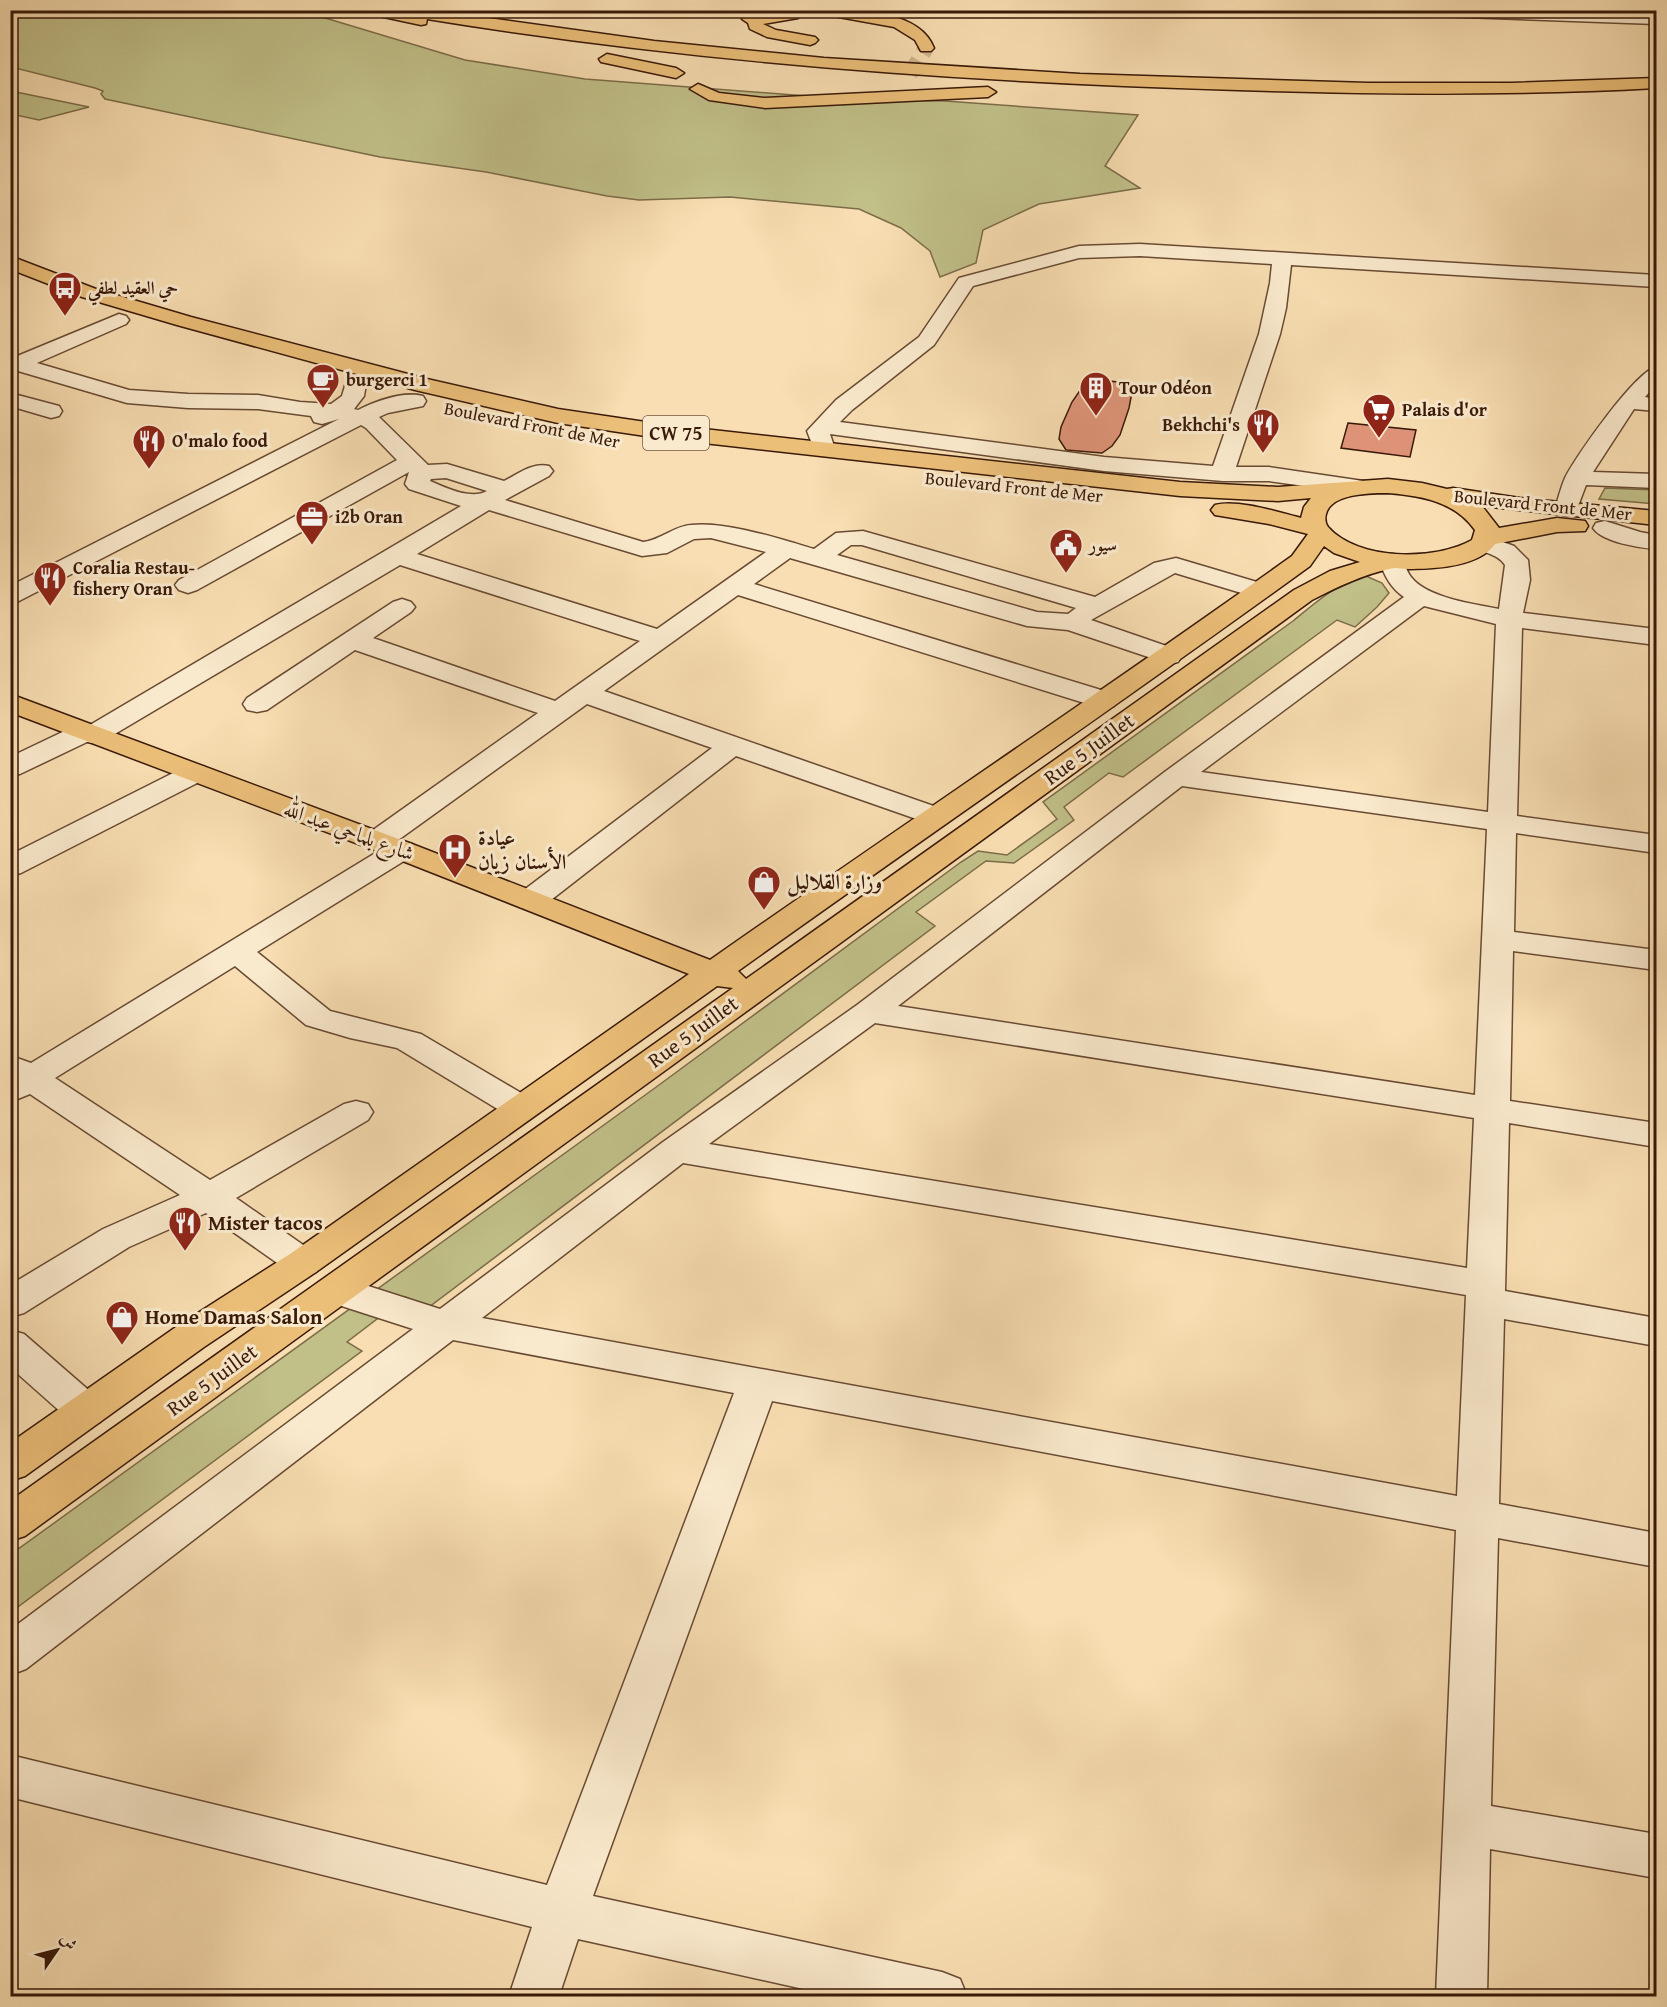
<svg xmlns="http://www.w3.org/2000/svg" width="1667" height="2007" viewBox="0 0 1667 2007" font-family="'Gentium Book Plus',Amiri,serif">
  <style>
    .green { fill: #c1c089; stroke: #7d6c49; stroke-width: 1.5 }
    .building { fill: #de9378; stroke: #391909; stroke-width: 1.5 }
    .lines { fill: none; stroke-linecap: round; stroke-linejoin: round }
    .highway-tunnel { stroke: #d2b790; stroke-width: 16; stroke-dasharray: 16 8; stroke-linecap: butt }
    .minor-casing { stroke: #694a33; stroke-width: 3 }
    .major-casing { stroke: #391909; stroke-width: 3 }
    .highway-casing { stroke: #391909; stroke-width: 3 }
    .minor { fill: #faeacd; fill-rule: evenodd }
    .major { fill: #ecbf79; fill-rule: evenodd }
    .highway { fill: #ecbf79; fill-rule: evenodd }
    .labels { text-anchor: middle; stroke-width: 6; stroke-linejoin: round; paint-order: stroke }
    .far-poi-label { font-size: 18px; font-weight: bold; fill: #391909; stroke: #faeacd; text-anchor: start }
    .far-street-label { font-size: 18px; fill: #391909; stroke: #faeacd }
    .shield { fill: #faeacd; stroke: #735844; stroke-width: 1.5 }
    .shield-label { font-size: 20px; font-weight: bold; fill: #391909 }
    .street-label { font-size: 21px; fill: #391909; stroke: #faeacd }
    .poi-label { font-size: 21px; font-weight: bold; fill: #391909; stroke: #faeacd; text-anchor: start }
  </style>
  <rect width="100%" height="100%" fill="#f8deb2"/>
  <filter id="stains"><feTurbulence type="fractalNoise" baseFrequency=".00333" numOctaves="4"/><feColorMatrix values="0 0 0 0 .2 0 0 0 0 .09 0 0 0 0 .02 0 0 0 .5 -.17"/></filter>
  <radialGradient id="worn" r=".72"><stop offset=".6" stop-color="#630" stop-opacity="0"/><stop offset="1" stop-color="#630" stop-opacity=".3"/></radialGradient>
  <path class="green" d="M 10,11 L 302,11 L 465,60 L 585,79 L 846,99 L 945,101 L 1138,115 L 1105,166 L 1140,188 L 1039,204 L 983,230 L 976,263 L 940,277 L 930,251 L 901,228 L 859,209 L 730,197 L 639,200 L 607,196 L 486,172 L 380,157 L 105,99 L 101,94 L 103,91 L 95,88 L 11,67 Z
    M 11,91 L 89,107 L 39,120 L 11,114 Z
    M 1605,488 L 1656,490 L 1656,504 L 1599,499 Z
    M 1366,576 L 1382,583 L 1389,593 L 1377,607 L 1355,627 L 1337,620 L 1123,777 L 1109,773 L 1064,807 L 1074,820 L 1014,863 L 986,861 L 916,912 L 935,926 L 425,1310 L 406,1297 L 347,1342 L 362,1351 L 11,1612 L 10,1555 L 659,1085 L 961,862 L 978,851 L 1007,855 L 1057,819 L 1043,802 L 1293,621 C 1316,602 1337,583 1366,576 Z"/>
  <path class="building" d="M 1098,380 L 1119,382 L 1133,387 L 1129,408 L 1120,435 L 1112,446 L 1102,453 L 1066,450 L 1059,439 L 1061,427 L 1072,402 L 1083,386 Z
    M 1348,423 L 1416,430 L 1410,457 L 1341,448 Z"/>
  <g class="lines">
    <path class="highway-tunnel" d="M 910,74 L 926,48"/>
    <g class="minor-casing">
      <path id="minor" d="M 1374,10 L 1517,10 L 1656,16 L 1656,24 L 1381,14 Z
        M 1140,244 L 1656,275 L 1656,287 L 1291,265 L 1286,308 L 1280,334 L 1236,467 L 1269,467 L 1370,482 L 1374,487 L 1370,492 L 1362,494 L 1269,481 L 1223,481 L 1104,471 L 830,434 L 835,449 L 832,454 L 824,456 L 816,454 L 807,431 L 836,400 L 919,337 L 959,278 L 1079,246 ZM 1140,256 L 1272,264 L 1270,283 L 1259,334 L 1213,466 L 1104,457 L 840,422 L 852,410 L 934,345 L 973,286 L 1079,258 Z
        M 119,314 L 126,316 L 129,320 L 126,324 L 37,363 L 129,390 L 188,394 L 258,395 L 300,402 L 331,404 L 342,396 L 347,379 L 355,378 L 363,379 L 366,384 L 364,396 L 354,409 L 358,410 C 376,401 403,391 423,396 L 426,401 L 423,406 L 388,413 L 379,417 L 428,465 L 447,464 L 504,481 C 518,474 533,462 549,466 L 553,471 L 549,476 L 505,500 L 643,542 C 661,540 674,526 691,525 C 725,521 780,539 814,549 L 836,533 L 863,531 L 1095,597 L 1154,563 L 1176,558 L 1267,585 L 1271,590 L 1267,595 L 1258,598 L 1175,573 L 1091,620 L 1178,650 L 1182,656 L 1178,662 L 1169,664 L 1068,630 L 1027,626 L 790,558 L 754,584 L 1114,694 L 1118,700 L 1114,706 L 1104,708 L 1094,706 L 738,595 L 604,691 L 945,810 L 950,816 L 945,822 L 935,825 L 925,822 L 736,756 L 542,907 L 531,909 L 520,907 L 515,900 L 520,893 L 712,748 L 587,704 L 394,843 L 401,841 L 412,844 L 416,850 L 412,856 L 257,952 L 330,1011 L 421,1034 L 533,1100 L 538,1108 L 533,1116 L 521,1119 L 509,1116 L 397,1048 L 350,1038 L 306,1025 L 235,966 L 55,1078 L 210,1180 L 344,1104 L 356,1101 L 368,1104 L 373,1112 L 368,1120 L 236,1198 L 316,1254 L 322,1263 L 316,1272 L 303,1276 L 290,1272 L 206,1213 L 129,1247 L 24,1313 L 10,1317 L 10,1285 L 103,1229 L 180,1195 L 30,1094 L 10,1102 L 10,1060 L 17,1058 L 31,1063 L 382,849 L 366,847 L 362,841 L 366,835 L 538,713 L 355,650 L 267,710 L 257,712 L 247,710 L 243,704 L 247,698 L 393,602 L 402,599 L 411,602 L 415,607 L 411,612 L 373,638 L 555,701 L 640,641 L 400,565 L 103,741 L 93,743 L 87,742 L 20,774 L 10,776 L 10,757 L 75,726 L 90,725 L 461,506 L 409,489 L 405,484 L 409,472 L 197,590 L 188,593 L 179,590 L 175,585 L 179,580 L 397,460 L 366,428 L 361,425 L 19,601 L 10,604 L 10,586 L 339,419 L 322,424 L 314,422 L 311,416 L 258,409 L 188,408 L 127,403 L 18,371 L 10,373 L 10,356 L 15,357 ZM 446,478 L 487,491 C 471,500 446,488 430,481 L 431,479 ZM 489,510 L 642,556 L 667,553 L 694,539 L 711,538 L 766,552 L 657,629 L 417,554 ZM 851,545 L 862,545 L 1076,608 L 1068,614 L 1037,612 L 837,555 Z
        M 1656,367 L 1656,385 L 1645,397 L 1656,399 L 1656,411 L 1634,409 L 1593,472 L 1656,474 L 1656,488 L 1586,485 L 1575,514 L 1567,516 L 1559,514 L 1555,509 C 1558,499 1561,487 1565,478 C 1576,456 1635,372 1656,367 Z
        M 10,393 L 59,406 L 62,411 L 59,416 L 51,418 L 10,406 Z
        M 1605,521 L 1640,532 L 1656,535 L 1656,549 C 1640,548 1602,542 1593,528 L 1596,523 Z
        M 1483,535 L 1514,546 L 1528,560 L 1530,580 L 1523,613 L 1656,629 L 1656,645 L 1522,628 L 1517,816 L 1656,835 L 1656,853 L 1516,833 L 1514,932 L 1656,950 L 1656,970 L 1513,951 L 1510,1101 L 1656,1123 L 1656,1147 L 1509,1123 L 1505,1291 L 1656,1318 L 1656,1346 L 1504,1319 L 1499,1504 L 1656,1533 L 1656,1567 L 1498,1538 L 1491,1806 L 1656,1834 L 1656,1878 L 1490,1849 L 1487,1996 L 1436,1996 L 1456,1530 L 772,1401 L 593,1896 L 942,1972 L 960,1979 L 967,1996 L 835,1996 L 578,1939 L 559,1996 L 509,1996 L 532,1927 L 10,1797 L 10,1755 L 547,1885 L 734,1393 L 453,1340 L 26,1669 L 10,1675 L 10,1630 L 413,1329 L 323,1300 L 318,1290 L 323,1280 L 337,1276 L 440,1309 L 663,1142 L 857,1005 L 1166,771 L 1404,597 C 1391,588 1384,576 1380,561 L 1383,556 L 1392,554 L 1401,556 C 1405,562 1406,571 1411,577 C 1427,598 1474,604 1499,609 L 1505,565 C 1497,552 1479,554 1471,542 L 1474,537 ZM 1424,606 L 1496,624 L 1488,812 L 1201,772 ZM 1182,786 L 1487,829 L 1475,1095 L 898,1006 ZM 875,1023 L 1474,1118 L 1467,1268 L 709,1144 ZM 683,1163 L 1466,1295 L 1457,1496 L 482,1318 Z
        M 195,764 L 205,767 L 209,773 L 205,779 L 21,873 L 10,876 L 10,855 L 185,767 Z
        M 10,1330 L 24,1334 L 100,1400 L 106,1411 L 100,1422 L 86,1426 L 72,1422 L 10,1367 Z"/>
    </g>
    <g class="major-casing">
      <path id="major" d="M 10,256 L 96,289 L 191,317 L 427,379 L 558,409 L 659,424 L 1180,482 L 1278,487 L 1388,479 L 1422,483 L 1447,489 L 1453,488 L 1520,498 L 1656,511 L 1656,525 L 1482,506 L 1499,528 L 1557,518 L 1585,521 L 1588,526 L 1585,531 L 1557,532 L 1495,544 C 1479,567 1434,569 1408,569 C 1402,569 1396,567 1389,569 C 1362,575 1337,587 1312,600 L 25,1536 L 10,1541 L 10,1501 L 733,988 L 717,986 L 316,1272 L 204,1347 L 25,1476 L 10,1481 L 10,1443 L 176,1327 L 290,1254 L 689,974 L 390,856 L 10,712 L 10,694 L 412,844 L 710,960 C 904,824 1100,693 1292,556 L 1308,534 L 1269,524 L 1215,515 L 1211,510 L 1215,505 C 1238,499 1277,512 1301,518 L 1304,507 L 1311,498 L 1278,501 L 1180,496 L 659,438 L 558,423 L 415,390 L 177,325 L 82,297 L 10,269 ZM 1388,493 C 1422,496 1454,501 1475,530 L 1472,540 C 1435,561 1358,561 1328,527 C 1325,523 1325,518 1326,514 C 1331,493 1372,493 1388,493 ZM 1324,546 L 1334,553 L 1360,562 L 1330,571 L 1294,590 L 746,979 L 738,971 C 928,835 1121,703 1310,566 Z"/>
    </g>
    <g class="highway-casing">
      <path id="highway" d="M 363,10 L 430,10 L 654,41 L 824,58 L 1080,74 L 1368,83 L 1512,83 L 1656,78 L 1656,88 C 1479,98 1301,93 1124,86 C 890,76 658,57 427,19 L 426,24 L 421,25 L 365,13 Z
        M 787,10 L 802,10 L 798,18 L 763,24 L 776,30 L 815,37 L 818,40 L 815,43 L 810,45 L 767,37 L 750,29 L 748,23 L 742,19 C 750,11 774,17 787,10 Z
        M 815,10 C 851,10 919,8 934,48 L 931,51 L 921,51 L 915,40 L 894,27 L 822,14 Z
        M 607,54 L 676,68 L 684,73 L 676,78 L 601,62 L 599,59 Z
        M 698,84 L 719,93 L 765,98 L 988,87 L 996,92 L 988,97 L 765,108 L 709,100 L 690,89 Z"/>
    </g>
    <use href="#minor" class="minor"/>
    <use href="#major" class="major"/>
    <use href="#highway" class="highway"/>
  </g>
  <defs>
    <g id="bus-pin" transform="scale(1.725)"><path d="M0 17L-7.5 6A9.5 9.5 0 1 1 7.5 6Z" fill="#8f2418" stroke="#faeacd"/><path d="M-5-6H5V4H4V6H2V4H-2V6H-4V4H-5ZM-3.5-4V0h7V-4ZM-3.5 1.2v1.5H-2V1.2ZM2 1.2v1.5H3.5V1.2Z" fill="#fff"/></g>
    <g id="cafe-pin" transform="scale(1.725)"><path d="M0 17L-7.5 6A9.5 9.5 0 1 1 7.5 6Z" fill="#8f2418" stroke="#faeacd"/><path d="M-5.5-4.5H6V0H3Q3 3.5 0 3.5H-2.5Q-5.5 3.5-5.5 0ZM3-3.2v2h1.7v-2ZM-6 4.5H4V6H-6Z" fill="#fff"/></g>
    <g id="building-pin" transform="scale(1.725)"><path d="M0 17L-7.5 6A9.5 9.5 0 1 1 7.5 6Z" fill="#8f2418" stroke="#faeacd"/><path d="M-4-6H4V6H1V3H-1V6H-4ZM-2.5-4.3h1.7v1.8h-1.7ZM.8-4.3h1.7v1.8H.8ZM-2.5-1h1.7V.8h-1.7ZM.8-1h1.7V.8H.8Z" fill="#fff"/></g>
    <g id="supermarket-pin" transform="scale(1.725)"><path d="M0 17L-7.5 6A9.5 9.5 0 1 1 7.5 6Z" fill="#8f2418" stroke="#faeacd"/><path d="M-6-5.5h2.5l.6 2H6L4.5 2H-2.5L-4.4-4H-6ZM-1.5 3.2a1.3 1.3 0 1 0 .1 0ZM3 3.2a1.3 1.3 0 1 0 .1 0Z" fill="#fff"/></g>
    <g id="restaurant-pin" transform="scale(1.725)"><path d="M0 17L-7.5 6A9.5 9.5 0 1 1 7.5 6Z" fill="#8f2418" stroke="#faeacd"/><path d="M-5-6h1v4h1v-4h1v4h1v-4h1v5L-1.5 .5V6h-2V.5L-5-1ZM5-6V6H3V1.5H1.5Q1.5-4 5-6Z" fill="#fff"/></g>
    <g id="office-pin" transform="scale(1.725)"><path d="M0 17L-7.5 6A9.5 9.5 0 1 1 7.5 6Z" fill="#8f2418" stroke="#faeacd"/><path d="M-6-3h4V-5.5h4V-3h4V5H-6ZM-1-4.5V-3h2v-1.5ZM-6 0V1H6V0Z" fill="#fff"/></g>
    <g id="civic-pin" transform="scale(1.725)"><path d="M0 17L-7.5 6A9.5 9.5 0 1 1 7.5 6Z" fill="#8f2418" stroke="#faeacd"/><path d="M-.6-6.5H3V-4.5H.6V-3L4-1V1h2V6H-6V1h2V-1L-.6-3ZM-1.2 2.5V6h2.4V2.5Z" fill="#fff"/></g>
    <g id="hospital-pin" transform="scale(1.725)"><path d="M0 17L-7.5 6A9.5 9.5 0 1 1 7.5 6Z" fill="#8f2418" stroke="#faeacd"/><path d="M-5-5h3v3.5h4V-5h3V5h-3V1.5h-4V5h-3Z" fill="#fff"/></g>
    <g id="shop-pin" transform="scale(1.725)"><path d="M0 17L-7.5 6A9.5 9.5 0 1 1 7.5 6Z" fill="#8f2418" stroke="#faeacd"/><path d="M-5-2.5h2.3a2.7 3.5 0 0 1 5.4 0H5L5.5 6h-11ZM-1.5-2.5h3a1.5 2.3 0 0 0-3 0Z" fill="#fff"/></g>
  </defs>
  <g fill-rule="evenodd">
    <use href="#bus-pin" x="65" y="288"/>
    <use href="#cafe-pin" x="323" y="380"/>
    <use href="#building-pin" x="1096" y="388"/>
    <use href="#supermarket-pin" x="1379" y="410"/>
    <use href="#restaurant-pin" x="1263" y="425"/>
    <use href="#restaurant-pin" x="149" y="441"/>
    <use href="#office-pin" x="312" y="517"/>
    <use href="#civic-pin" x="1066" y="545"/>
    <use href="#restaurant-pin" x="50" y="578"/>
    <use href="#hospital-pin" x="455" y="850"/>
    <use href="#shop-pin" x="764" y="882"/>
    <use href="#restaurant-pin" x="185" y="1223"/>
    <use href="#shop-pin" x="122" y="1317"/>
  </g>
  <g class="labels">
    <g class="far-poi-label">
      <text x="88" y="294">حي العقيد لطفي</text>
      <text x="346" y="386">burgerci 1</text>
      <text x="1119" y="394">Tour Odéon</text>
      <text x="1402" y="416">Palais d'or</text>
      <text x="1240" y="431" text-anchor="end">Bekhchi's</text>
      <text x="172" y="447">O'malo food</text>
      <text x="335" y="523">i2b Oran</text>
      <text x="1089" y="551">سيور</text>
      <text x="73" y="574">Coralia Restau-<tspan x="73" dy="21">fishery Oran</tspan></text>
    </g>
    <g class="far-street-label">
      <text transform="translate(532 425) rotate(11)" y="6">Boulevard Front de Mer</text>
      <text transform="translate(1014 487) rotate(6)" y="6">Boulevard Front de Mer</text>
      <text transform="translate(1543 505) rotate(6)" y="6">Boulevard Front de Mer</text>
    </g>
    <rect class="shield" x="643" y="416" width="66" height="34" rx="4.5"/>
    <g class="shield-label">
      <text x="676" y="440">CW 75</text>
    </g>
    <g class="street-label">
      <text transform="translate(1089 749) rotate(-36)" y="7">Rue 5 Juillet</text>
      <text transform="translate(349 831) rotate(20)" y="7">شارع بلماحي عبد الله</text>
      <text transform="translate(693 1032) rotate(-36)" y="7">Rue 5 Juillet</text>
      <text transform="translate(212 1380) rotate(-36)" y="7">Rue 5 Juillet</text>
    </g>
    <g class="poi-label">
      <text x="478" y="845">عيادة<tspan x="478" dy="24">الأسنان زيان</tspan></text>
      <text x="787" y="889">وزارة القلاليل</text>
      <text x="208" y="1230">Mister tacos</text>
      <text x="145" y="1324">Home Damas Salon</text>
    </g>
  </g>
  <rect width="1667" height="2007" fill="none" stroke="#f8deb2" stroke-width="36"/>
  <rect x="12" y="12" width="1643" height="1983" fill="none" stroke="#391909" stroke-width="3"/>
  <rect x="18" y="18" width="1631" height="1971" fill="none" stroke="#391909" stroke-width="1.5"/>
  <g transform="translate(57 1950) rotate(55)" stroke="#faeacd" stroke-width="4.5" paint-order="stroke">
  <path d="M0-4.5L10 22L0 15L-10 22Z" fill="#391909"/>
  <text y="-9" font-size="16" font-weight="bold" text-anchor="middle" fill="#391909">ش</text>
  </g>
  <rect width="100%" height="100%" filter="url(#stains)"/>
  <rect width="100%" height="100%" fill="url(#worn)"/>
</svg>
